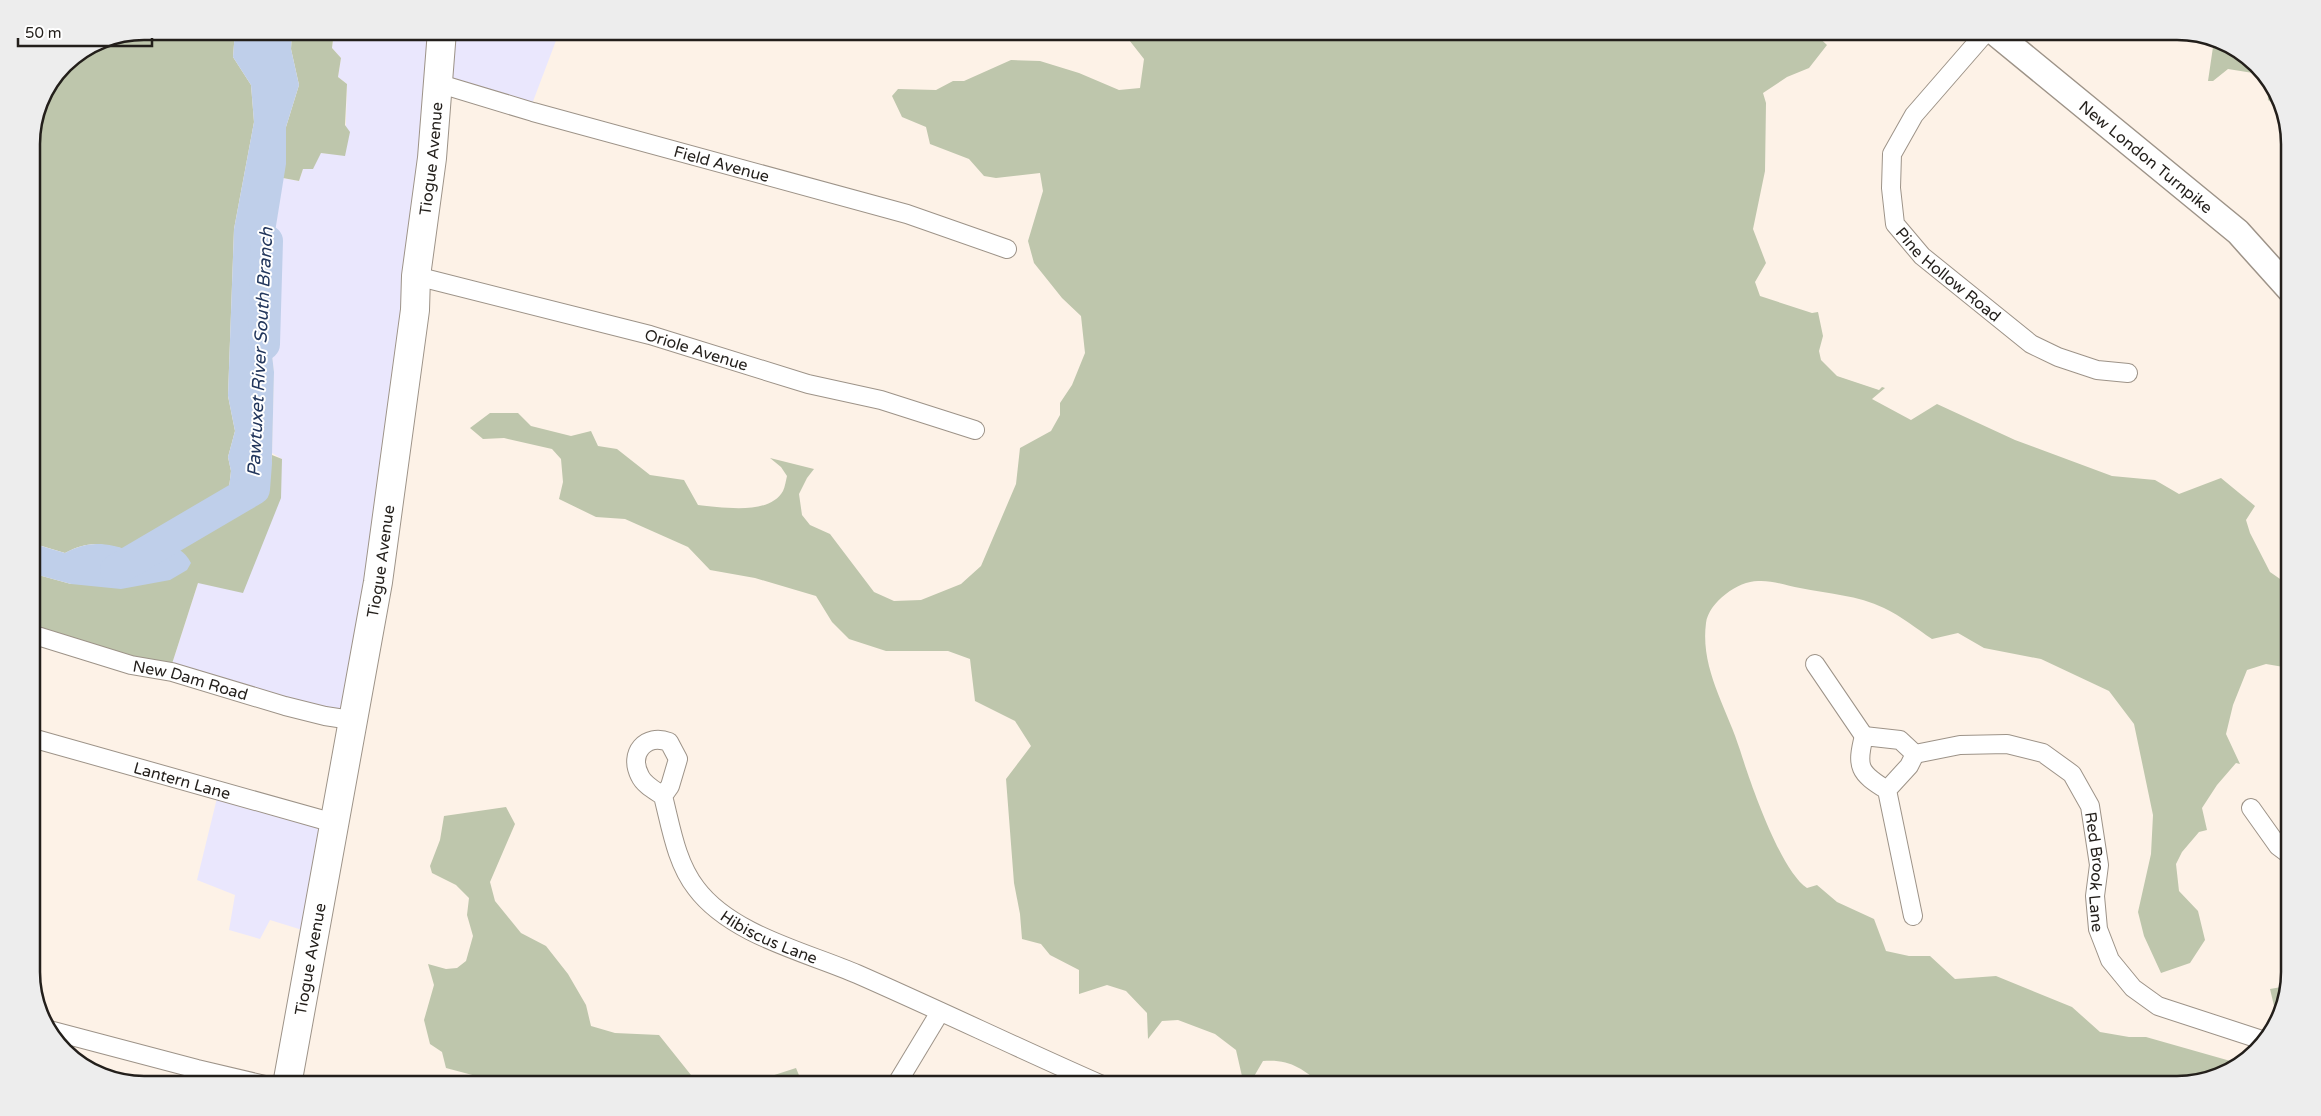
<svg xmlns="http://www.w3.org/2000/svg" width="2321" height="1116" viewBox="0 0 2321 1116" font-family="'Varela Round',sans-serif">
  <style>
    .commercial { fill: #eae7fd }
    .green { fill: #bec6ac }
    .water { fill: #bfcfea }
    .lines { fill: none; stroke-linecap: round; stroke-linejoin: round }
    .river { stroke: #bfcfea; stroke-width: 32 }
    .street-casing { stroke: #9d9388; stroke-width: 20 }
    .secondary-casing { stroke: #9d9388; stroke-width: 28 }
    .primary-casing { stroke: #9d9388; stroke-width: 30 }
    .street { stroke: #fff; stroke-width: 18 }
    .secondary { stroke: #fff; stroke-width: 25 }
    .primary { stroke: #fff; stroke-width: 28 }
    .labels { text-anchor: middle; stroke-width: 4; stroke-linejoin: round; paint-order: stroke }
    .street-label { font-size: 16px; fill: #231f1b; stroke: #fff }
    .water-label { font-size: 18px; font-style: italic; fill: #22365c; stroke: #fff }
    .rim { fill: none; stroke: #231f1b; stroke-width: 2.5 }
  </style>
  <rect width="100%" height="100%" fill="#fdf2e7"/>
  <path class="commercial" d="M 334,31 L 607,31 L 606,34 L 556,32 L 557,38 L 529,112 L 439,85 L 349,718 L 170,670 L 198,583 L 282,459 L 272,453 L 274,372 L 265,294 L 283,178 L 299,181 L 303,169 L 321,153 L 345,155 L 347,84 L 338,77 L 341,58 L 332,48 Z
    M 218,794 L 329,822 L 312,933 L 270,920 L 260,939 L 229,930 L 235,895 L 197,880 Z"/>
  <path class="green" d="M 144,31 L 235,31 L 233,57 L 251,85 L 254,122 L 234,229 L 228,396 L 235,431 L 228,457 L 231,471 L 229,488 L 271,465 L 272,455 L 282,459 L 281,498 L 243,593 L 198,583 L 170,670 L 31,635 L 31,573 L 71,584 L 170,546 C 158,547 143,551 130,549 C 101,546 93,538 65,553 L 32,543 L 31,137 L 40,100 L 64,64 L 101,40 Z
    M 292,31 L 334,31 L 332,48 L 341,58 L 338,77 L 347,84 L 345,125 L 350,132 L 345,156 L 321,153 L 313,169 L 303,169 L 299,181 L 283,178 L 286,127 L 299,85 L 291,49 Z
    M 1122,31 L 1812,31 L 1827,45 L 1809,68 L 1787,77 L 1763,93 L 1766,103 L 1765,171 L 1753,229 L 1766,263 L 1755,282 L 1760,296 L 1812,313 L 1818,312 L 1823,336 L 1819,351 L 1821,360 L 1837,376 L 1879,390 L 1882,387 L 1885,388 L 1872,399 L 1911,420 L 1937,404 L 2015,440 L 2112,476 L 2155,480 L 2179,494 L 2221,478 L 2255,506 L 2246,520 L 2250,533 L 2270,572 L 2290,586 L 2290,668 L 2266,664 L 2247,670 L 2233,705 L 2226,734 L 2240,764 L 2236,763 L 2217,785 L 2202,808 L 2207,830 L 2199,832 L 2182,852 L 2176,864 L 2179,891 L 2198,911 L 2205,940 L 2190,963 L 2161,973 L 2144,936 L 2138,912 L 2151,854 L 2153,815 L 2134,724 L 2109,691 L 2041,659 L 1984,648 L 1958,633 L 1932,639 C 1917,629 1901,616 1884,608 C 1858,595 1828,594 1800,588 C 1787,586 1772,580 1758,581 C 1738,581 1709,602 1706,623 C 1700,669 1727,708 1740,750 C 1750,782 1780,870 1807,888 L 1817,885 L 1837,902 L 1874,919 L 1886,951 L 1909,956 L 1930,956 L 1955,979 L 1996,976 L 2072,1007 L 2100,1032 L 2129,1037 L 2146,1037 L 2241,1064 L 2240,1066 L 2178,1085 L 1976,1085 L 1970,1082 L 1969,1085 L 1323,1085 C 1302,1069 1291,1059 1263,1061 L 1249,1085 L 1244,1085 L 1236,1050 L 1215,1034 L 1178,1020 L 1162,1021 L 1148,1039 L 1147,1013 L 1126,991 L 1107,985 L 1079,994 L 1079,970 L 1050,955 L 1041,944 L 1022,939 L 1020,914 L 1014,883 L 1006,779 L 1031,746 L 1015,721 L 975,701 L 970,659 L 948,651 L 886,651 L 849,639 L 832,622 L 816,596 L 755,578 L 710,570 L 688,547 L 625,519 L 596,517 L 559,499 L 563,482 L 561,459 L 552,449 L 504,438 L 483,439 L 470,428 L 490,413 L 518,413 L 531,426 L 571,436 L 591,431 L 598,446 L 617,449 L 650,475 L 684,480 L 698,505 C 721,507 769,516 783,491 C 785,487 786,480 787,476 L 781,467 L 770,458 L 814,469 L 807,478 L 799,494 L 802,515 L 810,525 L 830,534 L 874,592 L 894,601 L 921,600 L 961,584 L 981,566 L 1016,484 L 1020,448 L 1051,431 L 1060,415 L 1060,403 L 1072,385 L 1085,353 L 1081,316 L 1062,298 L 1034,263 L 1028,241 L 1043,191 L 1040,173 L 996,178 L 984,176 L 969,159 L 930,144 L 926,127 L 902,117 L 892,96 L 898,89 L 936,90 L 953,81 L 964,81 L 1011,60 L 1040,61 L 1079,73 L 1119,90 L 1140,88 L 1144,59 Z
    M 2207,38 L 2227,43 L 2271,81 L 2280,108 L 2268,100 L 2267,84 L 2253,73 L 2228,69 L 2213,81 L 2208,81 L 2213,47 Z
    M 506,807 L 515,824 L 490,882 L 495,901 L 521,933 L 546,946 L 568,974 L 586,1005 L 591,1026 L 615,1033 L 659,1035 L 695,1080 L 720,1085 L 510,1085 L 446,1068 L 442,1052 L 430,1044 L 424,1020 L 434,985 L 428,964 L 446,969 L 457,968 L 466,961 L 473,936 L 467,915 L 469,898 L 456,885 L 432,873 L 430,866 L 440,840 L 444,816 Z
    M 2287,986 L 2281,1011 L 2275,1010 L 2270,989 Z
    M 796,1068 L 803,1085 L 744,1085 Z"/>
  <path class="water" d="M 235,31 L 292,31 L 291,49 L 299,85 L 286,127 L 286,164 L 265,294 L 274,372 L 272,455 L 271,465 L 253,499 L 239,501 L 229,488 L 231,471 L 228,457 L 235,431 L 228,396 L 234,229 L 254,122 L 251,85 L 233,57 Z
    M 31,543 L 65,553 C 82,544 95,542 114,546 C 120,547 126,550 133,550 C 156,551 177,536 191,563 L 187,570 L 170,580 L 121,589 L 71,584 L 31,573 Z"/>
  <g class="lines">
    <path class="river" d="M 264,344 L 267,241
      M 116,570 L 254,489 L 256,463"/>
    <g class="street-casing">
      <g id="street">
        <path id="s1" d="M 1987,31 L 1914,115 L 1892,154 L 1891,188 L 1895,224 L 1922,256 L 2031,344 L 2058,357 L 2097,370 L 2128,373"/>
        <path id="s2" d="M 437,83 L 533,112 L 907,214 L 1007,249"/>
        <path id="s3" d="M 416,276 L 650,335 L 808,384 L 881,400 L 975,430"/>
        <path id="s4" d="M 31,634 L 131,665 L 172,672 L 285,706 L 325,716 L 351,720"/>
        <path d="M 1815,664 L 1864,736"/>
        <path id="s5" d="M 32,738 L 334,823"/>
        <path id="s6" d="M 1915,754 L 1960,745 L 2007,744 L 2043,753 L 2072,774 L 2090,806 L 2099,865 L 2095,896 L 2098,929 L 2110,960 L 2133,988 L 2158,1006 L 2262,1040"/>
        <path d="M 1887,790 L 1909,766 L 1915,754 L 1900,740 L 1864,736 C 1856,767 1859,773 1887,790 L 1913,916"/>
        <path id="s7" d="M 663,796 L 670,786 L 678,759 L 669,742 C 646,733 628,753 640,776 C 644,785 656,791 663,796 C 671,827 676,862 696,888 C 731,935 806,952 857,974 C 939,1010 1020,1049 1102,1085"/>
        <path d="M 2251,808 L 2278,846 L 2290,855"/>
        <path d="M 49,1030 L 197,1069 L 265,1085"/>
        <path d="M 896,1085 L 940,1012"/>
      </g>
    </g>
    <g class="secondary-casing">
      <g id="secondary">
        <path id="s8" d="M 1993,31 L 2238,232 L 2290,290"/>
      </g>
    </g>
    <g class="primary-casing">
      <g id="primary">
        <path id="s9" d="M 287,1085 L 378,582 L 415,310 L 416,276 L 432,158 L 442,31"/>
      </g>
    </g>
    <use href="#street" class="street"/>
    <use href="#secondary" class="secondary"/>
    <use href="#primary" class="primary"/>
  </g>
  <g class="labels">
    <g class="street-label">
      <text dy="6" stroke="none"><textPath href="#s8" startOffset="198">New London Turnpike</textPath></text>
      <text dy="6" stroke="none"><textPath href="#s9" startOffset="938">Tiogue Avenue</textPath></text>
      <text dy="6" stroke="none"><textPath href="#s2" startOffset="296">Field Avenue</textPath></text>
      <text dy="6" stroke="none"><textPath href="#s1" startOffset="300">Pine Hollow Road</textPath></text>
      <text dy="6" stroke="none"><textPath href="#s3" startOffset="290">Oriole Avenue</textPath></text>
      <text dy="6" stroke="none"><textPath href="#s9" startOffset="532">Tiogue Avenue</textPath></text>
      <text dy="6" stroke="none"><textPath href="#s4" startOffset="166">New Dam Road</textPath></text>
      <text dy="6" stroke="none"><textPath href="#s5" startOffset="156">Lantern Lane</textPath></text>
      <text dy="6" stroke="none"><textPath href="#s6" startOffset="269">Red Brook Lane</textPath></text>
      <text dy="6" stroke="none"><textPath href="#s7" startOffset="339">Hibiscus Lane</textPath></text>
      <text dy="6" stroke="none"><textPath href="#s9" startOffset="128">Tiogue Avenue</textPath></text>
    </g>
    <g class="water-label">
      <text transform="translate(260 352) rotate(-87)" y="6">Pawtuxet River South Branch</text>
    </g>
  </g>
  <path d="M0 0H2321V1116H0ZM144 40H2177A104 104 0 0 1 2281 144V972A104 104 0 0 1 2177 1076H144A104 104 0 0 1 40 972V144A104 104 0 0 1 144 40Z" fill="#ededed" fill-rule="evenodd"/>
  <path class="rim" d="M144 40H2177A104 104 0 0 1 2281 144V972A104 104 0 0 1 2177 1076H144A104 104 0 0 1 40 972V144A104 104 0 0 1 144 40Z"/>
  <path d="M18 38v8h134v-8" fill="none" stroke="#231f1b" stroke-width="2.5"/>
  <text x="25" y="38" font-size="15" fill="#231f1b" stroke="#ffffff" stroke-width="4" paint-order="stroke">50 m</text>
</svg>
